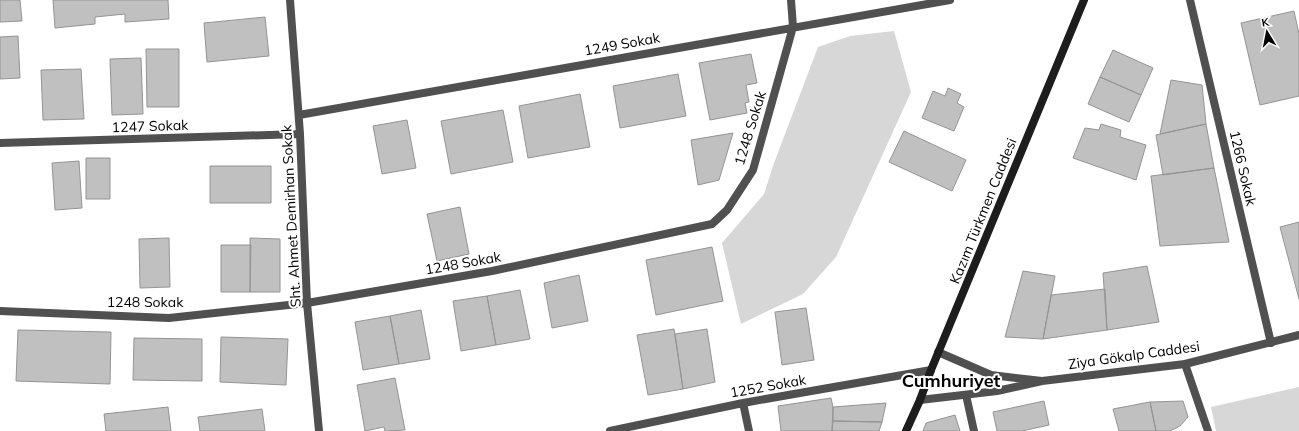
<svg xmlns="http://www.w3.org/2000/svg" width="1299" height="431" viewBox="0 0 1299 431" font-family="Mulish,sans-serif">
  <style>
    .green { fill: #d7d7d7 }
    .building { fill: #c0c0c0; stroke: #949494 }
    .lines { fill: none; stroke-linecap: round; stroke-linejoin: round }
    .minor { stroke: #505050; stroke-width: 8 }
    .tertiary { stroke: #505050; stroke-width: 8 }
    .secondary { stroke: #1d1d1d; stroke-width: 8 }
    .labels { text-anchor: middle; stroke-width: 4; stroke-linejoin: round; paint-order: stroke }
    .street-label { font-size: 14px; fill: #000; stroke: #fff }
    .district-label { font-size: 18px; font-weight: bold; fill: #000; stroke: #fff }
  </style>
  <rect width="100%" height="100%" fill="#fff"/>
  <path class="green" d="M 894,31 L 911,92 L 836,257 L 803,294 L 741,324 L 722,243 L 764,194 L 774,163 L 818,47 L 850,36 Z
    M 1299,387 L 1299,431 L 1216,431 L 1211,407 Z"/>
  <path class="building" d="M 0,0 L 20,0 L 22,21 L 0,22 Z
    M 53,0 L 168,0 L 169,19 L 125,22 L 125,14 L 95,17 L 95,24 L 55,28 Z
    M 1294,11 L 1299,34 L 1299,96 L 1260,105 L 1241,23 Z
    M 265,17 L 269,56 L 207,62 L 204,23 Z
    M 18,36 L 20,78 L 0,79 L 0,37 Z
    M 146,49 L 179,49 L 179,107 L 147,107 Z
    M 1113,50 L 1153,68 L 1141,95 L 1100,77 Z
    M 751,54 L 757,83 L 746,85 L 749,102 L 745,103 L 747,113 L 710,120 L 699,63 Z
    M 141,58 L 143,114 L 112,115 L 110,59 Z
    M 81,69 L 84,119 L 43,120 L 41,70 Z
    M 678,74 L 686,116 L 620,128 L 613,86 Z
    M 1100,77 L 1141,95 L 1129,122 L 1088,104 Z
    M 1171,80 L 1202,85 L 1206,124 L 1160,134 Z
    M 948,88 L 961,94 L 957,103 L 964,107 L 954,131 L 922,118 L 933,91 L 945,96 Z
    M 580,94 L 590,147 L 528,158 L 519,106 Z
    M 503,110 L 513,162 L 451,174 L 441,121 Z
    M 407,120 L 416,168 L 382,174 L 373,126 Z
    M 1101,124 L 1121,130 L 1120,137 L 1146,145 L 1136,180 L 1073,158 L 1085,128 L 1099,130 Z
    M 1206,124 L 1214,168 L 1163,175 L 1156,135 Z
    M 904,131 L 966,160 L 952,191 L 889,162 Z
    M 733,133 L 719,180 L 698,185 L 691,140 Z
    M 86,158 L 110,158 L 110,199 L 86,199 Z
    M 79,161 L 82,208 L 55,210 L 52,163 Z
    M 210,166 L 271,166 L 271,203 L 210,203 Z
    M 1214,168 L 1229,242 L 1160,246 L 1151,176 Z
    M 460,207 L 469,254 L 437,261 L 427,214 Z
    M 1299,222 L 1299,299 L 1280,227 Z
    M 169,238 L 170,287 L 140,288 L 139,239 Z
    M 250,238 L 280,239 L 280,292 L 250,292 Z
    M 221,245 L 251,245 L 250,292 L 221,292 Z
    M 712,247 L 723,301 L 656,315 L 646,260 Z
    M 1147,266 L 1159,322 L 1107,330 L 1103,273 Z
    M 1023,271 L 1055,276 L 1043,339 L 1005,337 Z
    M 579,275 L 588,321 L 552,328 L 544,283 Z
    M 1105,289 L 1107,330 L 1043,339 L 1051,295 Z
    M 520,290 L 530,339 L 496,345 L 487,296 Z
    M 487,296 L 496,345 L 461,351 L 453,301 Z
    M 806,308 L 814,360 L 782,365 L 775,312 Z
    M 421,310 L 430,359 L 399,364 L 390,316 Z
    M 390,316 L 399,364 L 363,370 L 355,322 Z
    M 674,329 L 683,389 L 648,395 L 637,335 Z
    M 707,329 L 715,382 L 683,389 L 675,334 Z
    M 18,330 L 111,332 L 110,384 L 16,381 Z
    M 221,337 L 288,339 L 286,385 L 220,382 Z
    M 134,338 L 202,339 L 202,381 L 133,380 Z
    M 395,378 L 405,430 L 385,431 L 384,427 L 365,431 L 357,385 Z
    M 831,398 L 833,407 L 832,431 L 781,431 L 778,406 Z
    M 1044,401 L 1049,425 L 1022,431 L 997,431 L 993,412 Z
    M 1183,401 L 1188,417 L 1180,426 L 1170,431 L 1156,431 L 1150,402 Z
    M 1150,402 L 1156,431 L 1119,431 L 1113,409 Z
    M 886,403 L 882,422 L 833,421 L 833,407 Z
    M 168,407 L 171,431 L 106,431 L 104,414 Z
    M 262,409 L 265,431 L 200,431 L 198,417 Z
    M 955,415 L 960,431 L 923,431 L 926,423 Z
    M 833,421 L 882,422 L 879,431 L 832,431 Z"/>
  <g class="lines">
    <path class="minor" d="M 290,0 L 300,134 L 307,303 L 319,431
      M 1190,0 L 1271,343
      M 299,115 L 950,0
      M 0,143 L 300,134
      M 0,311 L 169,318 L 307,303 L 492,271 L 712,224 L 727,210 L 753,170 L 793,27 L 791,0
      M 1185,364 L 1208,431
      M 966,395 L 974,431
      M 743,403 L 749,431
      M 610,431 L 743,403 L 931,370"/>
    <path class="tertiary" d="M 1042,381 L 1185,364 L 1299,335
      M 920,400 L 997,391 L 1042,381 L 991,375 L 938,352"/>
    <path class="secondary" d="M 906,431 L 920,400 L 931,370 L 1084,0"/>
  </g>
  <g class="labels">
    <g class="street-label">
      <text transform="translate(622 44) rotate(-10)" y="5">1249 Sokak</text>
      <text transform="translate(150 126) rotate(-2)" y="5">1247 Sokak</text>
      <text transform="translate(750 128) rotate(-73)" y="5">1248 Sokak</text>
      <text transform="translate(1243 168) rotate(77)" y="5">1266 Sokak</text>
      <text transform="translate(983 211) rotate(-68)" y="5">Kazım Türkmen Caddesi</text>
      <text transform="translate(291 216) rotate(-93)" y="5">Sht. Ahmet Demirhan Sokak</text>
      <text transform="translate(463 263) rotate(-10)" y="5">1248 Sokak</text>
      <text x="145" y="307">1248 Sokak</text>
      <text transform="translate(1134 355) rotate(-8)" y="5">Ziya Gökalp Caddesi</text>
      <text transform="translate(768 386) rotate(-10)" y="5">1252 Sokak</text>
    </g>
    <g class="district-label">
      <text x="951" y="387">Cumhuriyet</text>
    </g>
  </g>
  <g transform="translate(1267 32) rotate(350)" stroke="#ffffff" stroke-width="3" paint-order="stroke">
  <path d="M0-3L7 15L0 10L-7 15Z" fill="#000000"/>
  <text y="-6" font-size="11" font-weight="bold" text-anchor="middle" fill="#000000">K</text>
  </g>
</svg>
